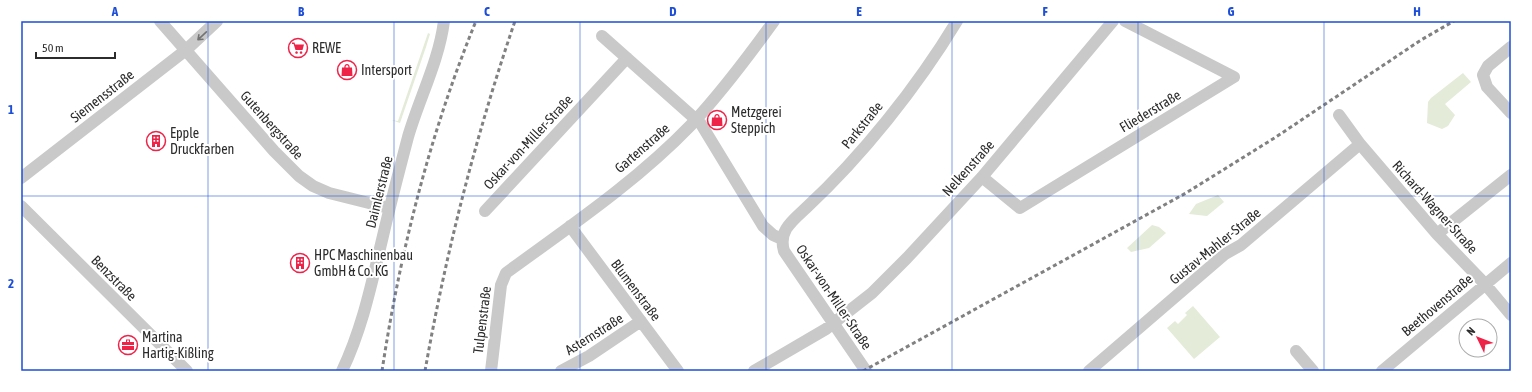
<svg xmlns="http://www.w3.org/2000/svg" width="1532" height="392" viewBox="0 0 1532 392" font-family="'Asap Condensed',sans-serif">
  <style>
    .green { fill: #e4ebd8 }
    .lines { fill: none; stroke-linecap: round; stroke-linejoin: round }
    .minor { stroke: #c9c9c9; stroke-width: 12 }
    .rail { stroke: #818181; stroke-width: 3; stroke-dasharray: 4 3; stroke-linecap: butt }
    .oneway { stroke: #737373 }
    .grid { fill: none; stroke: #1d4ed8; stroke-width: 1; stroke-opacity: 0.55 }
    .labels { text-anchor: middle; stroke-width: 4; stroke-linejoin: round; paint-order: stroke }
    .poi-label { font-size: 14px; fill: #2c2c2c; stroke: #fff; text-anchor: start }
    .street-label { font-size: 14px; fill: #2c2c2c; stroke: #fff }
    .neatline { fill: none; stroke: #1d4ed8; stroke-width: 1.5 }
    .grid-label { font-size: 13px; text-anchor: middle; font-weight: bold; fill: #1d4ed8 }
  </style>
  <rect width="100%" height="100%" fill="#fff"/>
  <path class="green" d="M 428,33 L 430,34 L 426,47 L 400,123 L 391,120 L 398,121 Z
    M 1463,73 L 1471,82 L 1445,104 L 1455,115 L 1448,126 L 1442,129 L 1427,123 L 1428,102 L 1431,98 Z
    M 1218,195 L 1224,202 L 1207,216 L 1189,214 L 1196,204 Z
    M 1152,225 L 1159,227 L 1166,233 L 1149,248 L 1131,252 L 1127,248 Z
    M 1193,306 L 1220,337 L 1194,359 L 1167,328 L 1175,321 L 1178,324 L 1187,315 L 1185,313 Z"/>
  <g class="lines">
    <path class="minor" d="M 160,21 L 274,151 L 299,176 L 313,186 L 329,193 L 389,208
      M 602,36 L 701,124 L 763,226 L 773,235 L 782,239
      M 1511,47 L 1488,66 L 1483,75 L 1487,87 L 1511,113
      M 1339,115 L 1360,144 L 1437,234 L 1485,284 L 1511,315
      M 982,177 L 1020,208 L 1234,77 L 1125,21
      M 21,178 L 186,50 L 217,21
      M 21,206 L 187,371
      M 485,211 L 627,58
      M 570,226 L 678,371
      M 1437,234 L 1511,175
      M 1296,351 L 1313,371
      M 342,371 C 362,329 371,286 382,240 C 390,206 399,171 408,137 C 419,99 439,61 444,21
      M 491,371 L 501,285 L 506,273 C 569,227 636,182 691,125 C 721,93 748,57 774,21
      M 561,371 L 589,356 L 641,321
      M 754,371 L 826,329 L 872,293 L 907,258 L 982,177 L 1113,21
      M 866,371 L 784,251 C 778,231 792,221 806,208 C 862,156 917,87 957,21
      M 1089,371 L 1225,254 L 1241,245 L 1360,144
      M 1382,371 L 1511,263"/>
    <path class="rail" d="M 382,371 C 400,252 430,133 476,21
      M 425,371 C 446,252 476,135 515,21
      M 863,371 L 1186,193 L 1276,137 L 1421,40 L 1454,21"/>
  </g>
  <defs><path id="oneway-shaft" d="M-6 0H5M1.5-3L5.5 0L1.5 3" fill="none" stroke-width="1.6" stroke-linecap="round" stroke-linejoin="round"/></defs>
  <use class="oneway" href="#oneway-shaft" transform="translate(202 36) rotate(137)"/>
  <path class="grid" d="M 208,21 L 208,371M 394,21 L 394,371M 580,21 L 580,371M 766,21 L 766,371M 952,21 L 952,371M 1138,21 L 1138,371M 1324,21 L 1324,371M 21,196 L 1511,196"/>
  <defs>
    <g id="supermarket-ring" transform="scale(1)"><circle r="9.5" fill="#fff" stroke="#ee2348" stroke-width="1.5"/><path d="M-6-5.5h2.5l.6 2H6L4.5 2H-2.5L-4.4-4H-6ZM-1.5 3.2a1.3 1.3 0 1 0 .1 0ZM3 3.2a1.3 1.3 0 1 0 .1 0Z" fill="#ee2348"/></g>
    <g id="shop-ring" transform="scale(1)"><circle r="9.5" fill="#fff" stroke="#ee2348" stroke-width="1.5"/><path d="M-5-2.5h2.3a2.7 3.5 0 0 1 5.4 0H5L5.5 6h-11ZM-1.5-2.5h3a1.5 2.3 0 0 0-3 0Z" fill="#ee2348"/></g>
    <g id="building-ring" transform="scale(1)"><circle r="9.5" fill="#fff" stroke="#ee2348" stroke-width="1.5"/><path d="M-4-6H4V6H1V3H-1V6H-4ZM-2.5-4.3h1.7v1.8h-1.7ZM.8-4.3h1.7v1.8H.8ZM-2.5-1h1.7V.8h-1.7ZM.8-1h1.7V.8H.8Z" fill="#ee2348"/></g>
    <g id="office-ring" transform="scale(1)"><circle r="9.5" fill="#fff" stroke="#ee2348" stroke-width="1.5"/><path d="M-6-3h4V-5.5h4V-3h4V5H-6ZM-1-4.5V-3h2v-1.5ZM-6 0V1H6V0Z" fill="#ee2348"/></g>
  </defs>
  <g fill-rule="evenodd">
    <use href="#supermarket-ring" x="298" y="48"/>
    <use href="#shop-ring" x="347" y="70"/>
    <use href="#shop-ring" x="717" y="120"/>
    <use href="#building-ring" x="156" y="141"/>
    <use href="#building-ring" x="300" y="263"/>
    <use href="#office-ring" x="128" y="345"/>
  </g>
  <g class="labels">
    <g class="poi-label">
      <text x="312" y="53">REWE</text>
      <text x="361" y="75">Intersport</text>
      <text x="731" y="117">Metzgerei<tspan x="731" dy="16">Steppich</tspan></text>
      <text x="170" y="138">Epple<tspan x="170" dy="16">Druckfarben</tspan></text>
      <text x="314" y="260">HPC Maschinenbau<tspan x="314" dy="16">GmbH &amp; Co. KG</tspan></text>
      <text x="142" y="342">Martina<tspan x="142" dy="16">Hartig-Kißling</tspan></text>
    </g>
    <g class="street-label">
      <text transform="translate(102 96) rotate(-38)" y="5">Siemensstraße</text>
      <text transform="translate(1150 111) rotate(-31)" y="5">Fliederstraße</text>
      <text transform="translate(272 125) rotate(48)" y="5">Gutenbergstraße</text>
      <text transform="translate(862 125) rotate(-51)" y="5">Parkstraße</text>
      <text transform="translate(528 142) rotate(-47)" y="5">Oskar-von-Miller-Straße</text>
      <text transform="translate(642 148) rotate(-41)" y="5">Gartenstraße</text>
      <text transform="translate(968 168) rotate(-48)" y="5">Nelkenstraße</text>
      <text transform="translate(379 192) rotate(-76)" y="5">Daimlerstraße</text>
      <text transform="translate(1435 207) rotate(48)" y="5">Richard-Wagner-Straße</text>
      <text transform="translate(1215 246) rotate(-39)" y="5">Gustav-Mahler-Straße</text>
      <text transform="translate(114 278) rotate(45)" y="5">Benzstraße</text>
      <text transform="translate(636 290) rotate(53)" y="5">Blumenstraße</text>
      <text transform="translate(834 297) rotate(56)" y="5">Oskar-von-Miller-Straße</text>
      <text transform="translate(1437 305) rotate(-40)" y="5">Beethovenstraße</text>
      <text transform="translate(482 320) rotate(-83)" y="5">Tulpenstraße</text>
      <text transform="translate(594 334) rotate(-32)" y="5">Asternstraße</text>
    </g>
  </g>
  <rect width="1532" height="392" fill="none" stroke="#ffffff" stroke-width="44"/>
  <g transform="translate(1478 338) rotate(313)"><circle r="19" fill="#ffffff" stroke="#ababab"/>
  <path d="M0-3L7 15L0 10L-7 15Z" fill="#ee2348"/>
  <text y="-6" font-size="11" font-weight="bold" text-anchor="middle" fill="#2c2c2c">N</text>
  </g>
  <path d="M36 52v6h79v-6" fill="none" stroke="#2c2c2c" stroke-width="2"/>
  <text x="42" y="52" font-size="12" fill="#2c2c2c" stroke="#ffffff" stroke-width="3" paint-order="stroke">50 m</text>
  <rect x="22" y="22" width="1488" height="348" class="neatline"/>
  <g class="grid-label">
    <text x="115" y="16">A</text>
    <text x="301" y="16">B</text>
    <text x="487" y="16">C</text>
    <text x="673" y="16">D</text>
    <text x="859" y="16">E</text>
    <text x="1045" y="16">F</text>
    <text x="1231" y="16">G</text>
    <text x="1417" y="16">H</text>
    <text x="11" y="114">1</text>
    <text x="11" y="288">2</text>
  </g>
</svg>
